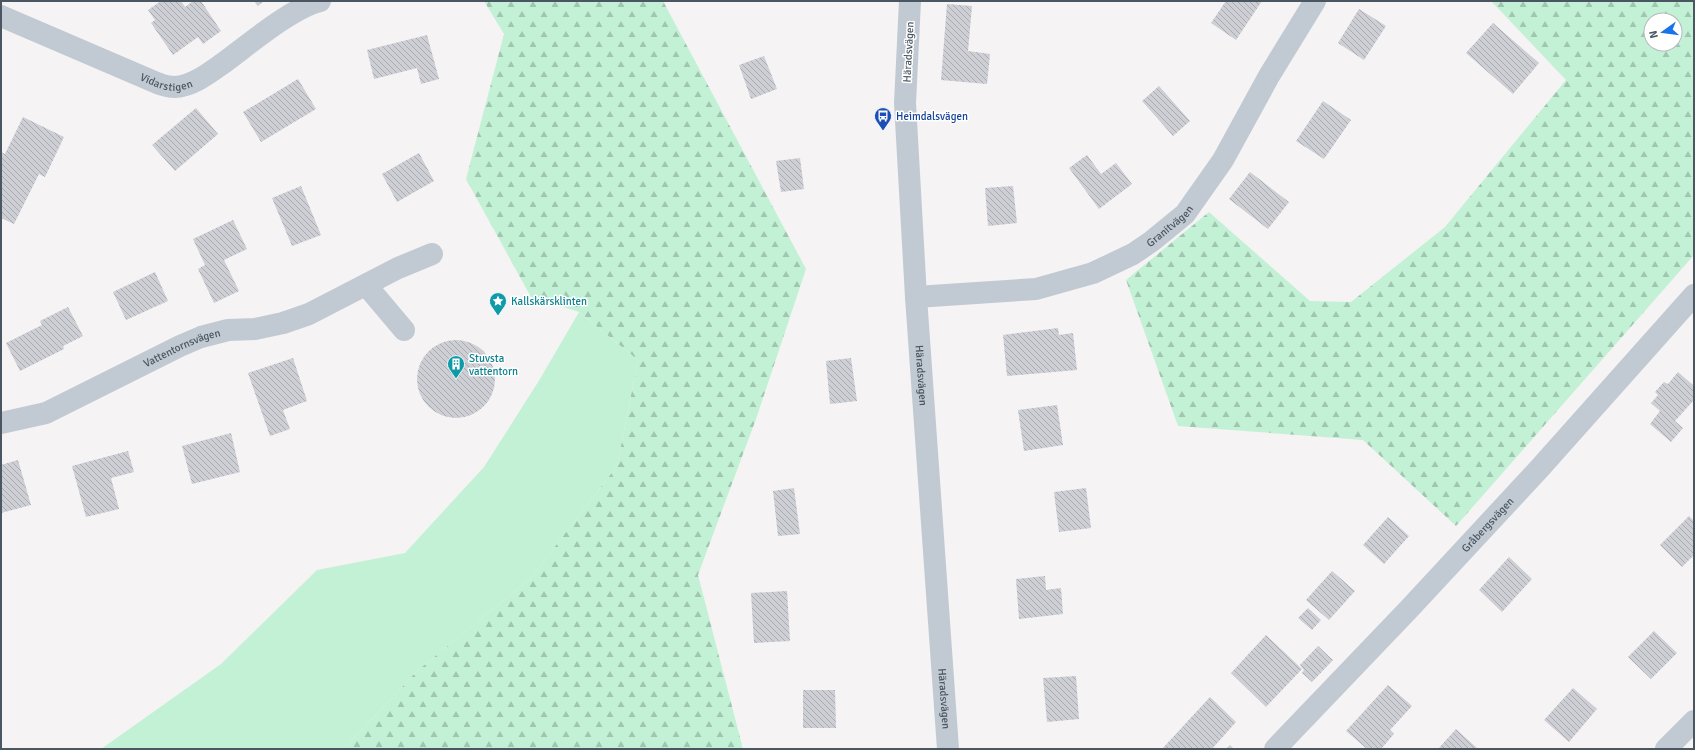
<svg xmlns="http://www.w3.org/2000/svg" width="1695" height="750" viewBox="0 0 1695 750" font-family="Signika,sans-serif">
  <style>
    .green { fill: #c3f1d5 }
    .forest { fill: url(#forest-firs); fill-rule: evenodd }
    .building { fill: url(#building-back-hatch) }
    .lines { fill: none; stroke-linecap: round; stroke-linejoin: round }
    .minor { stroke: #c1cad2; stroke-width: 22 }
    .labels { text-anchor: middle; stroke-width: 3; stroke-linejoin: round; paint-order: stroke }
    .street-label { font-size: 11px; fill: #4a5661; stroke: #fff }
    .transit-label { font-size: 11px; fill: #164399; stroke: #fff; text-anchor: start }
    .culture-label { font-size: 11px; fill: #0d838f; stroke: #fff; text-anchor: start }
  </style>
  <defs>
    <pattern id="forest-firs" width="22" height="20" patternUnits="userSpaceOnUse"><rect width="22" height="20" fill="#c3f1d5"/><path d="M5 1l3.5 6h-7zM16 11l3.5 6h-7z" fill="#a0c6b0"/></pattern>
    <pattern id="building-back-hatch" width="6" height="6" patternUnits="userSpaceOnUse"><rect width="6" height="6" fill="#cdcfd5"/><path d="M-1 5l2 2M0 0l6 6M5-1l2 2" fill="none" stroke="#a8abb0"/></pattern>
  </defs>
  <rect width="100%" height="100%" fill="#f5f3f3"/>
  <path class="green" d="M 579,312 L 638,360 L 617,466 L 530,579 L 417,671 L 344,749 L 101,749 L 221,664 L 317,570 L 405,553 L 484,467 L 540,379 Z"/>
  <path class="forest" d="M 484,1 L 663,1 L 806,269 L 756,419 L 698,575 L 743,749 L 344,749 L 417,671 L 530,579 L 617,466 L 638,360 L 579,312 L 531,297 L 466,179 L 504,34 Z
    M 1491,1 L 1694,1 L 1694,255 L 1456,526 L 1363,440 L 1178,426 L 1126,280 L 1209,212 L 1310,301 L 1351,302 L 1445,227 L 1566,80 ZM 1651,20 L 1675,20 L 1675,44 L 1651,44 Z"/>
  <path class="building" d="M 161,1 L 181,1 L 185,7 L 193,1 L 201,1 L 221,31 L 203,44 L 198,37 L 173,55 L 151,23 L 155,20 L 148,10 Z
    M 254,1 L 264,1 L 258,6 Z
    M 1226,1 L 1262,1 L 1236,40 L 1211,23 Z
    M 947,4 L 972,6 L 968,51 L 990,54 L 987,84 L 941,80 Z
    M 1359,9 L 1386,26 L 1364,60 L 1338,43 Z
    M 1493,23 L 1539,63 L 1513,94 L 1466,53 Z
    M 427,35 L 439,79 L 421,84 L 417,68 L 374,79 L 367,50 Z
    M 764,56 L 777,89 L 751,99 L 739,65 Z
    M 298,79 L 316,109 L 261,142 L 243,112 Z
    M 1159,86 L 1190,121 L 1173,136 L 1142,101 Z
    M 1323,101 L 1351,120 L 1324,159 L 1296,141 Z
    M 196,108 L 218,134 L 175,171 L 152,145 Z
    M 23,117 L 64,137 L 45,177 L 39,174 L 14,224 L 1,218 L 1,152 L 5,154 Z
    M 419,153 L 434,181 L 397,202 L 382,174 Z
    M 1087,155 L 1101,174 L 1116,163 L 1132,184 L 1099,209 L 1069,168 Z
    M 800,158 L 804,189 L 781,192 L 776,161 Z
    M 1250,172 L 1289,202 L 1268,229 L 1229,199 Z
    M 301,186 L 321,235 L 292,246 L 272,198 Z
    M 1013,186 L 1017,223 L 988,226 L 985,188 Z
    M 233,220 L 247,249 L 224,260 L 239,291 L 214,303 L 198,269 L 205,265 L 193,239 Z
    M 155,272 L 168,301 L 126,320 L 113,292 Z
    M 68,307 L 83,336 L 63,346 L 64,349 L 20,371 L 6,343 L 42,325 L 40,321 Z
    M 1058,328 L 1059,335 L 1073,333 L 1077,370 L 1007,376 L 1003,335 Z
    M417 379a39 39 0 1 1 78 0a39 39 0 1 1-78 0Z
    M 293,358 L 307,401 L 283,410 L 290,429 L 270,436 L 248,373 Z
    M 851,358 L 857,401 L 830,404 L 826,361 Z
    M 1678,372 L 1694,386 L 1694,400 L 1675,421 L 1683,428 L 1671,442 L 1650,424 L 1660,411 L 1651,403 L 1658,395 L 1655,392 L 1664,382 L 1668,384 Z
    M 1057,405 L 1063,445 L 1024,451 L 1018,410 Z
    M 231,433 L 240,472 L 192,484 L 182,446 Z
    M 128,451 L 134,472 L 111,478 L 119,509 L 86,517 L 72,466 Z
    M 18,460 L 31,505 L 1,513 L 1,465 Z
    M 794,488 L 800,534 L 778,536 L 773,491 Z
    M 1086,488 L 1091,528 L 1059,532 L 1054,492 Z
    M 1689,516 L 1694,521 L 1694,555 L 1682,567 L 1660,545 Z
    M 1388,517 L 1409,536 L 1384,564 L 1363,545 Z
    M 1509,557 L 1532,579 L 1502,612 L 1479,590 Z
    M 1332,571 L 1355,591 L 1329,620 L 1306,600 Z
    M 1045,576 L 1046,590 L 1061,588 L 1063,614 L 1019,619 L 1016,579 Z
    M 787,591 L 790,641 L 754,643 L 751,593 Z
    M 1308,608 L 1321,620 L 1312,630 L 1298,618 Z
    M 1654,631 L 1677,653 L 1651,679 L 1628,657 Z
    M 1266,635 L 1302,669 L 1266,707 L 1231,673 Z
    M 1318,646 L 1333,660 L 1312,682 L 1302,673 L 1304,670 L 1300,665 Z
    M 1076,676 L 1079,719 L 1047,722 L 1043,678 Z
    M 1388,685 L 1412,706 L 1390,730 L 1394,734 L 1381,749 L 1367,749 L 1346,731 Z
    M 1573,688 L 1597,709 L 1569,742 L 1544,720 Z
    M 803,690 L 835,690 L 836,728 L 803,728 Z
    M 1210,697 L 1236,722 L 1212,749 L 1162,749 Z
    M 1456,729 L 1478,749 L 1438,749 Z
    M 1230,745 L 1234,749 L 1226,749 Z"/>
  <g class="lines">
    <g class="minor">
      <path id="s1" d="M 910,1 L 905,103 L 916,297 L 948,749"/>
      <path id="s2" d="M 1,16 L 157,83 C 162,85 169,87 175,87 C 192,86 208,74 222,64 C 247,46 291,8 320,1"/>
      <path d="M 366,285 L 404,330"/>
      <path id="s3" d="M 916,297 L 1036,289 L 1093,273 L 1133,254 L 1152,241 L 1185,214 L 1223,160 L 1269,76 L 1315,1"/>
      <path id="s4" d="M 1,423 L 46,413 L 180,346 L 201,337 L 228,330 L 255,329 L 283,323 L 309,314 L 398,268 L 432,254"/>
      <path id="s5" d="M 1275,749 L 1409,609 L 1539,469 L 1694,295"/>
      <path d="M 1666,749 L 1694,721"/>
    </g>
  </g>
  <defs>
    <g id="bus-pin" transform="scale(0.9)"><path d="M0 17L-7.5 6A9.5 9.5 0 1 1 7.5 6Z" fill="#1a4fb4" stroke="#fff"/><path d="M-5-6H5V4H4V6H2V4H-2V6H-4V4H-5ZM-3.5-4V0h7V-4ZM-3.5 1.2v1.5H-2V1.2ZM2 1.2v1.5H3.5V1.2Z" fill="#fff"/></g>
    <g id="sight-pin" transform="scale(0.9)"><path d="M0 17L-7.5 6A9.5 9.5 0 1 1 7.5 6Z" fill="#0f9aa8" stroke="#fff"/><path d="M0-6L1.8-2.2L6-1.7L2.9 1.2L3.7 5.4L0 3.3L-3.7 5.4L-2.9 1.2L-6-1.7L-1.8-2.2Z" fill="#fff"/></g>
    <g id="building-pin" transform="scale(0.9)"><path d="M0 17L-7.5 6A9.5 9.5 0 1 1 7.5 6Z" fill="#0f9aa8" stroke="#fff"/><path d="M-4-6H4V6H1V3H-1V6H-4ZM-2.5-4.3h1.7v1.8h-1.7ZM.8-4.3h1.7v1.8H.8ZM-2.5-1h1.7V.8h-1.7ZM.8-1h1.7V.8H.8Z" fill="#fff"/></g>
  </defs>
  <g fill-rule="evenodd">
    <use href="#bus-pin" x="883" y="116"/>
    <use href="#sight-pin" x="498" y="301"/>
    <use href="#building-pin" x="456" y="364"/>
  </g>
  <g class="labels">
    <g class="street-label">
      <text transform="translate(908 52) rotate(-87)" y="4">Häradsvägen</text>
      <text dy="4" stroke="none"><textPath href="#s2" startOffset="179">Vidarstigen</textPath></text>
      <text dy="4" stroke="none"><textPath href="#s3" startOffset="270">Granitvägen</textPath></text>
      <text dy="4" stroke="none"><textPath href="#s4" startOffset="197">Vattentornsvägen</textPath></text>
      <text dy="4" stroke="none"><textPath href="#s1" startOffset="375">Häradsvägen</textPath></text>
      <text dy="4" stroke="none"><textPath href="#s5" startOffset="309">Gråbergsvägen</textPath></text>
      <text dy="4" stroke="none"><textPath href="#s1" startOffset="699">Häradsvägen</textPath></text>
    </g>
    <g class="transit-label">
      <text x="896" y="120">Heimdalsvägen</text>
    </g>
    <g class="culture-label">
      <text x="511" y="305">Kallskärsklinten</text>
      <text x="469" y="362">Stuvsta<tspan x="469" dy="13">vattentorn</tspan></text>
    </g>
  </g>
  <rect width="1695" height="750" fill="none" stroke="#4a5661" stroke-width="4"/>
  <g transform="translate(1663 32) rotate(256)"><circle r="19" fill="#ffffff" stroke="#b7bbc0"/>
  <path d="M0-3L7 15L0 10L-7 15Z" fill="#1a73e8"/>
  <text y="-6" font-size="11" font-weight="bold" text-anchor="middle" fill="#4a5661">N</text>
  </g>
</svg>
